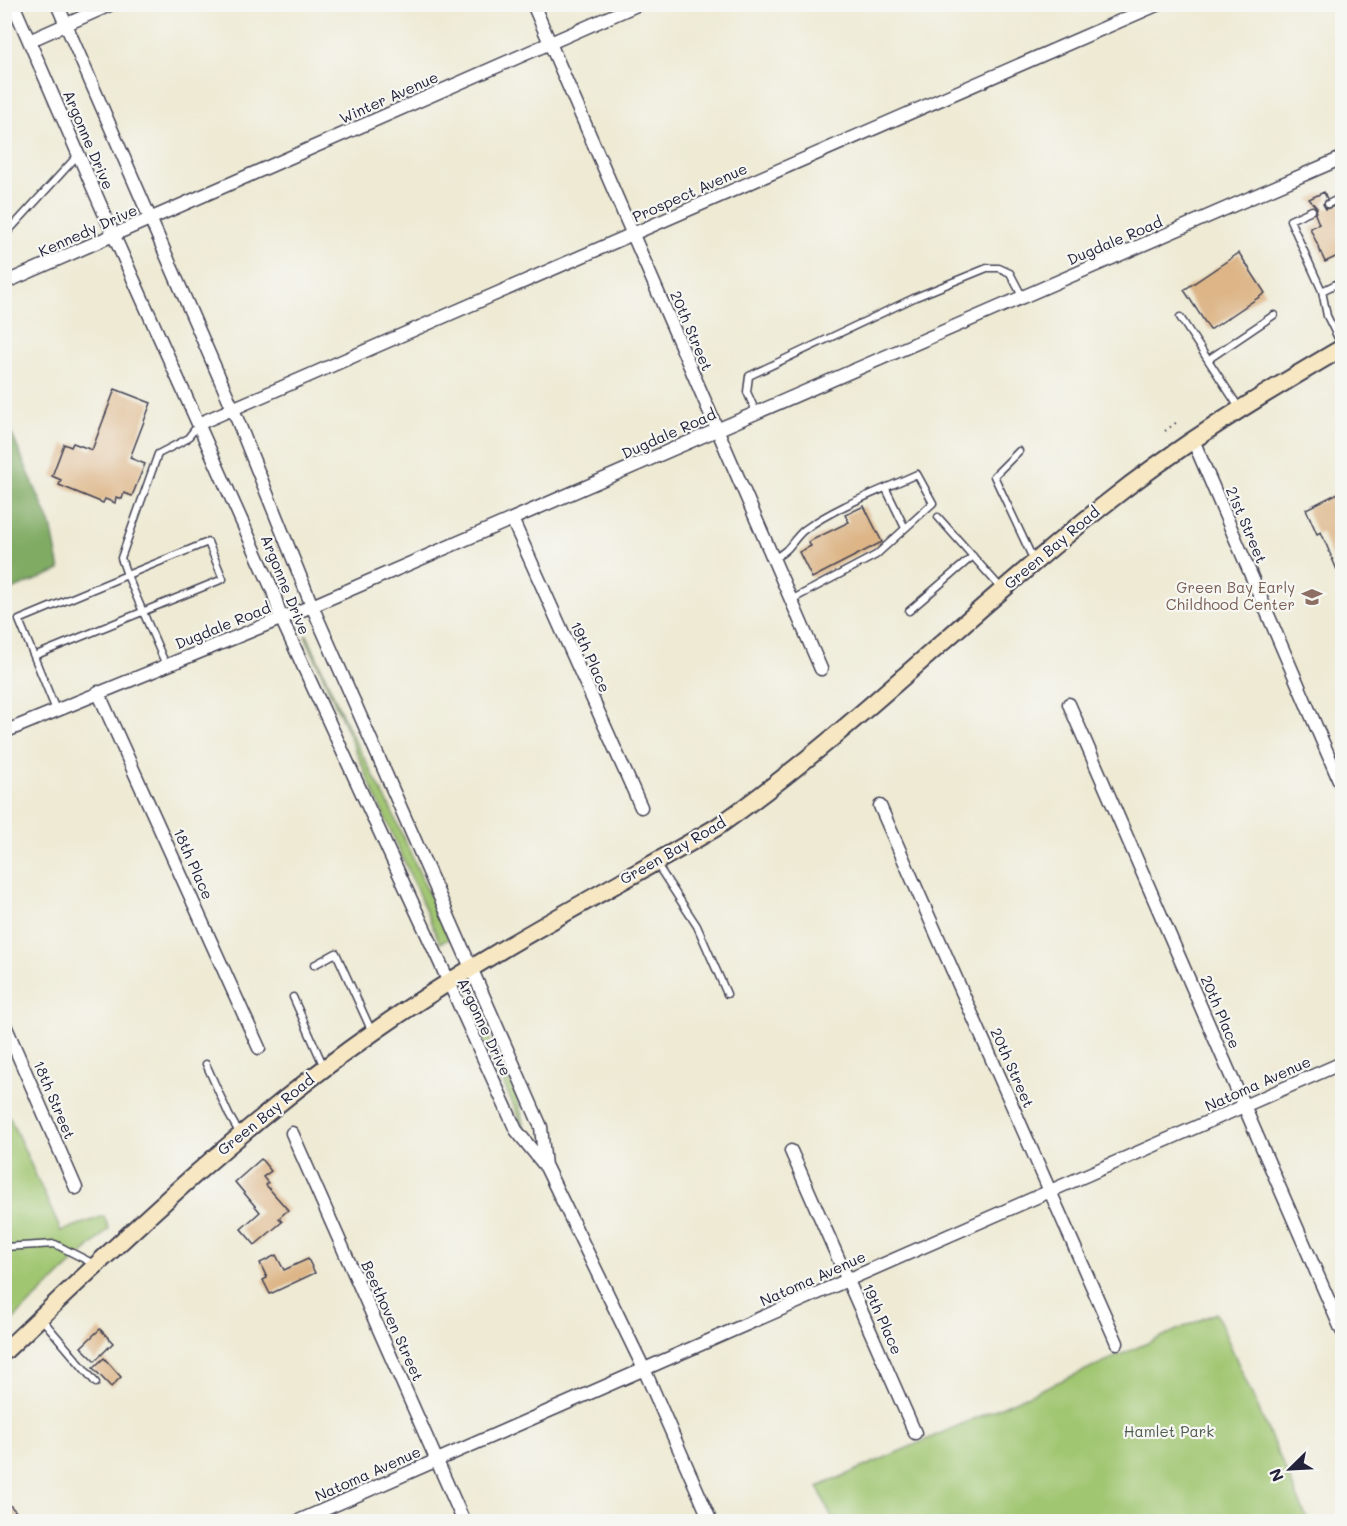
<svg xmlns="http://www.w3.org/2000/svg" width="1347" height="1526" viewBox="0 0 1347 1526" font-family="Mali,sans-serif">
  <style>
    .green { fill: #a0c671; stroke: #617456; stroke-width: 1.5 }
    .forest { fill: #80ab63; stroke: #51664f; stroke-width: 1.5 }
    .building { fill: #ddb587 }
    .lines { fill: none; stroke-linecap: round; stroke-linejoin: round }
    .service-casing { stroke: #414052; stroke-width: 9 }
    .minor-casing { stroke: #414052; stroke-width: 15 }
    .secondary-casing { stroke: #414052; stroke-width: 20 }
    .path { stroke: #414052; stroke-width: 2; stroke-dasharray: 1.5 4.5; stroke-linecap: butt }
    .service { stroke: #fff; stroke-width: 6 }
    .minor { stroke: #fff; stroke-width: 12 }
    .secondary { stroke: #f7e8c3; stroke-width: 16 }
    .labels { text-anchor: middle; stroke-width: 4.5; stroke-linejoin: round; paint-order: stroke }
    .street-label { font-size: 15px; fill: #22223b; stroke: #f6f6f2 }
    .education-label { font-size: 15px; fill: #785e54; stroke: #f6f6f2; text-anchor: end }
    .park-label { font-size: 15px; fill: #4e5b4e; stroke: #f6f6f2 }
  </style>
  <rect width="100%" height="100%" fill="#f6f6f2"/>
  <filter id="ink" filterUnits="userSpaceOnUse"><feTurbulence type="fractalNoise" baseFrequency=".0167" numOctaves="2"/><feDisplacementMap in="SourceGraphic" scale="12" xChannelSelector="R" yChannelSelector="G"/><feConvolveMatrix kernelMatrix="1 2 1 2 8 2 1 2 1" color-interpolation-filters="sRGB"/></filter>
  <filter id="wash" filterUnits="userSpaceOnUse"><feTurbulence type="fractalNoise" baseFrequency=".008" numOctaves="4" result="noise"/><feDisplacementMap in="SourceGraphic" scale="24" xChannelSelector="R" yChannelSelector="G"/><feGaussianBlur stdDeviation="1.35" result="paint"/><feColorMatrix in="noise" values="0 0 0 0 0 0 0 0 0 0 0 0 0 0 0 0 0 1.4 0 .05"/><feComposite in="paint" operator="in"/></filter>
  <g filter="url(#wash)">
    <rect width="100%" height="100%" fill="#eeead4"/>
    <path class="green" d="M 305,635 L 307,635 L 347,726 L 389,805 L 449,939 L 440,943 Z
      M 475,1008 L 517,1097 L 526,1133 L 471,1012 Z
      M 4,1105 L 61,1231 L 104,1216 L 109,1229 L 5,1327 Z
      M 1216,1313 L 1308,1521 L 833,1521 L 818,1487 Z"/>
    <path class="forest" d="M 4,416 L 51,525 L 60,570 L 5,593 Z"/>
    <g id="blocks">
      <path class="building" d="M 1324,192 L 1327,199 L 1323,204 L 1326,209 L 1342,203 L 1342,254 L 1325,262 L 1310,228 L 1319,224 L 1315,214 L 1317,208 L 1309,199 Z
        M 1239,253 L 1265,293 L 1210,330 L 1184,290 Z
        M 115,389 L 151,403 L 130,458 L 145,464 L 132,496 L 124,493 L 122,499 L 116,497 L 115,503 L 105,499 L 103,503 L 59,485 L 61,480 L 52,476 L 64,444 L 71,447 L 73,443 L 92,450 Z
        M 1340,492 L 1342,499 L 1342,582 L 1321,532 L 1317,534 L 1306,509 Z
        M 864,506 L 882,542 L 812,578 L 799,552 L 811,546 L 808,542 L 849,522 L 845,515 Z
        M 261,1159 L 271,1171 L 263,1177 L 268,1183 L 266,1185 L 288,1210 L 279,1218 L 282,1222 L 255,1245 L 241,1229 L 260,1212 L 235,1182 Z
        M 276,1255 L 284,1270 L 308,1259 L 315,1273 L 270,1294 L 263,1280 L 267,1278 L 260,1263 Z
        M 100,1329 L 113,1343 L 95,1361 L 81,1347 Z
        M 104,1358 L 121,1377 L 111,1387 L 93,1368 Z
        M 4,1499 L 20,1516 L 14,1521 L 4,1521 Z"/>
    </g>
  </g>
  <g filter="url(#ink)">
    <use href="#blocks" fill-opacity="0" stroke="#414052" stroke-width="1.5"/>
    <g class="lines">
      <g class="service-casing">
        <path id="service" d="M 1328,204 L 1342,197
          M 1312,210 L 1290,220 L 1322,291 L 1327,316 L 1342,346
          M 4,236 L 78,155
          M 1322,291 L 1342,281
          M 1180,317 L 1240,409
          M 1209,359 L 1274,315
          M 756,412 L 747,392 L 749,376 L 916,297 L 987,268 L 999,268 L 1010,273 L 1022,296
          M 1019,451 L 994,476 L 1034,561
          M 886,489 L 905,528
          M 938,517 L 1001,588
          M 774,558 C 791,550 792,540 804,530 C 837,506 880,491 917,474 L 933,503 L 876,555 L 791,600
          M 909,611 L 973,556
          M 34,656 L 223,579 L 208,542 L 127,575 L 121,558 L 158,454 L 187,439 L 198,425
          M 56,710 L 19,620 L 127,575 L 166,665
          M 656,863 L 697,926 L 727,994
          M 314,965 L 336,953 L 372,1032
          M 293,997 L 324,1067
          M 206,1064 L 229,1115 L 240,1134
          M 4,1247 L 55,1244 L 94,1264
          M 41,1318 L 96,1383"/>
      </g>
      <g class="minor-casing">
        <path id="minor" d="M 13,4 L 114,236 L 273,591 L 281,618 L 437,956 L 516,1130 L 546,1167 L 644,1369 L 711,1522
          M 57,4 L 233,409 L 312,606 L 541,1127 L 545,1166
          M 533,4 L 821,669
          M 29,41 L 112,4
          M 4,283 L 639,4
          M 198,424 L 1159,4
          M 1193,440 L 1342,787
          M 512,519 L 641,807
          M 98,692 L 259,1048
          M 1069,704 L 1342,1331
          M 4,732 L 312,606 L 1342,158
          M 880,806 L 1117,1343
          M 4,1023 L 76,1188
          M 292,1133 L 464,1522
          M 791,1151 L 915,1433
          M 296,1522 L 1342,1063"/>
      </g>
      <g class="secondary-casing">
        <path id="secondary" d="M 4,1352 C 124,1238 242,1124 378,1029 C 486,953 604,893 717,827 C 855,730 972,609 1104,505 C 1179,445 1260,396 1342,348"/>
      </g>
      <path class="path" d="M 1165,431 L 1177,422"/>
      <use href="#service" class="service"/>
      <use href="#minor" class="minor"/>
      <use href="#secondary" class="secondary"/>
    </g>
  </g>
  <defs>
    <g id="school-bare" transform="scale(1.62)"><path d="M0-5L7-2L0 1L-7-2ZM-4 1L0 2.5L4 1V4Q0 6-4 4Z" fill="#8d6e63" stroke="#f6f6f2" stroke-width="2.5" paint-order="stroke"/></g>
  </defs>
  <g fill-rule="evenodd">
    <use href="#school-bare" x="1312" y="597"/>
  </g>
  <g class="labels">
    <g class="street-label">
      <text transform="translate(389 98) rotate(-24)" y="5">Winter Avenue</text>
      <text transform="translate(88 140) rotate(67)" y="5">Argonne Drive</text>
      <text transform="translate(690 193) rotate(-24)" y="5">Prospect Avenue</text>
      <text transform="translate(88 231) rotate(-24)" y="5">Kennedy Drive</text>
      <text transform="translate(1115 241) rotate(-23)" y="5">Dugdale Road</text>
      <text transform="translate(691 331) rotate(67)" y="5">20th Street</text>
      <text transform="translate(669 434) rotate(-24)" y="5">Dugdale Road</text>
      <text transform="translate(1246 525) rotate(67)" y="5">21st Street</text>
      <text transform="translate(1052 548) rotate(-40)" y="5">Green Bay Road</text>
      <text transform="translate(285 585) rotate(68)" y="5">Argonne Drive</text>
      <text transform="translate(223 626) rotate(-22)" y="5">Dugdale Road</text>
      <text transform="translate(590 657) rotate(66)" y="5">19th Place</text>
      <text transform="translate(673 851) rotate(-30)" y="5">Green Bay Road</text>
      <text transform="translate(193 864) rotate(66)" y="5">18th Place</text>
      <text transform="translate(1220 1012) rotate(67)" y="5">20th Place</text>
      <text transform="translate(484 1027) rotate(65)" y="5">Argonne Drive</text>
      <text transform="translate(1012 1068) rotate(66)" y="5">20th Street</text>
      <text transform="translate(1258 1084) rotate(-24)" y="5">Natoma Avenue</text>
      <text transform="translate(54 1100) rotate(67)" y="5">18th Street</text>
      <text transform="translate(266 1115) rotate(-39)" y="5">Green Bay Road</text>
      <text transform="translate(813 1279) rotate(-24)" y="5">Natoma Avenue</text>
      <text transform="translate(882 1319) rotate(66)" y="5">19th Place</text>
      <text transform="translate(392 1321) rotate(66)" y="5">Beethoven Street</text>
      <text transform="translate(368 1474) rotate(-24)" y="5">Natoma Avenue</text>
    </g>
    <g class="education-label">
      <text x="1295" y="593">Green Bay Early<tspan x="1295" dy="17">Childhood Center</tspan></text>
    </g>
    <g class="park-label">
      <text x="1169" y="1437">Hamlet Park</text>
    </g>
  </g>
  <rect width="1347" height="1526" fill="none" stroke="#f6f6f2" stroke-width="24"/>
  <g transform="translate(1290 1469) rotate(246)" stroke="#f6f6f2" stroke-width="4.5" paint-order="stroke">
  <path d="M0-4.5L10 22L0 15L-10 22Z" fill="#22223b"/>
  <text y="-9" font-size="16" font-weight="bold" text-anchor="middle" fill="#22223b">N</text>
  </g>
</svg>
